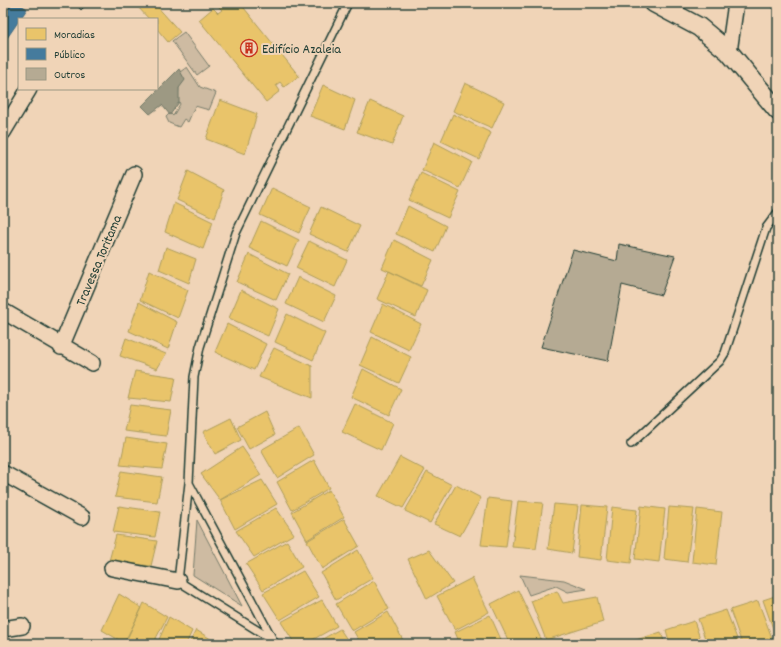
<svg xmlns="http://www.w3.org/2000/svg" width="781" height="647" viewBox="0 0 781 647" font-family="Dekko,sans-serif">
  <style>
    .green { fill: #cebba2; stroke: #767c6b }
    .water { fill: #9d9983; stroke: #6b7463 }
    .homes { fill: #e9c46a; stroke: #ac9c5a }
    .public { fill: #457b9d; stroke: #3a687e }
    .building { fill: #b5aa93; stroke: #1f3d34 }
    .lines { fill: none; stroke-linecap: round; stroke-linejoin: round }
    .service-casing { stroke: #1f3d34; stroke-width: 10 }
    .minor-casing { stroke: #1f3d34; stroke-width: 18 }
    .tertiary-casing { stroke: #1f3d34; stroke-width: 21 }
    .service { stroke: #f0d4b7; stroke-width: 7 }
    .minor { stroke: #f0d4b7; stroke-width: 15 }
    .tertiary { stroke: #f0d4b7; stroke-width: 18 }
    .labels { text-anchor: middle; stroke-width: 4; stroke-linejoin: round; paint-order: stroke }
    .poi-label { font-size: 14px; fill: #1f3d34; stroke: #f0d4b7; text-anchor: start }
    .street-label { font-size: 14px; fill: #1f3d34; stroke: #f0d4b7 }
  </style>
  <rect width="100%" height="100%" fill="#f0d4b7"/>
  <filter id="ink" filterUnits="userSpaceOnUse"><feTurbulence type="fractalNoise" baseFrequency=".025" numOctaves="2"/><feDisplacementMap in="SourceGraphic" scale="8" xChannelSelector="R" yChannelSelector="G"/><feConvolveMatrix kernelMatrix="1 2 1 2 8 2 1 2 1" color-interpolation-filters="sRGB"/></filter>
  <g filter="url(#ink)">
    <path class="green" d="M 184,32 L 209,66 L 197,75 L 172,41 Z
      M 187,67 L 200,87 L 216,93 L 209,110 L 195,106 L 188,122 L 184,119 L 179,127 L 169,123 L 166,117 L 170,113 L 173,116 L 180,104 L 178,100 L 180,72 Z
      M 197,520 L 242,606 L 193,575 Z
      M 520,575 L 564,580 L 587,589 L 568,592 L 556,586 L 529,595 Z"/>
    <path class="water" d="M 179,69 L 185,80 L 179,88 L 179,102 L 170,115 L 162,105 L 150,114 L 142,106 Z"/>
    <path class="homes" d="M 145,3 L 154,3 L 180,32 L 168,42 L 157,29 L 157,19 L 149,19 L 137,6 Z
      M 219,3 L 240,3 L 299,76 L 284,87 L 280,82 L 276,85 L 280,91 L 266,102 L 199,20 L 213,8 L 218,13 L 222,10 L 217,5 Z
      M 465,83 L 504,102 L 492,128 L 453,111 Z
      M 323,85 L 355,100 L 345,129 L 310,116 Z
      M 220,100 L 257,114 L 245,154 L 206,139 Z
      M 370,101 L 403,116 L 392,145 L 357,132 Z
      M 453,114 L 491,133 L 479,159 L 441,141 Z
      M 434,142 L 472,162 L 460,188 L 422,170 Z
      M 188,171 L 224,190 L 215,218 L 177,200 Z
      M 421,173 L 460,192 L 448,218 L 409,200 Z
      M 272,188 L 311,207 L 299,233 L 260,215 Z
      M 174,203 L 213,222 L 203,249 L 165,232 Z
      M 408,206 L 446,226 L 435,252 L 396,234 Z
      M 321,207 L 360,226 L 348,252 L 309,234 Z
      M 261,221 L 299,240 L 287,266 L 249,248 Z
      M 394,240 L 433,260 L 421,286 L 382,268 Z
      M 309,241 L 347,260 L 335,287 L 296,268 Z
      M 166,247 L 196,259 L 189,283 L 159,270 Z
      M 249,254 L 288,274 L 276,300 L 237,282 Z
      M 149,271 L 188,290 L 178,318 L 140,300 Z
      M 389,271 L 427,290 L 416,317 L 377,299 Z
      M 298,277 L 336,296 L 324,322 L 286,304 Z
      M 241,290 L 279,309 L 268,336 L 229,318 Z
      M 139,302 L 177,322 L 168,349 L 129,331 Z
      M 383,304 L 421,324 L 409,350 L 371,332 Z
      M 287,314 L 325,333 L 313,360 L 275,342 Z
      M 227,324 L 266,344 L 254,370 L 215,352 Z
      M 372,337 L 411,357 L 399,383 L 360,365 Z
      M 126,338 L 166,354 L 157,369 L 120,356 Z
      M 274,348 L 312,366 L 312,398 L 259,377 Z
      M 363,369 L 401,389 L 389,415 L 351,397 Z
      M 135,371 L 176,377 L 171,402 L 128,398 Z
      M 355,404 L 393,423 L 381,450 L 342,432 Z
      M 130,405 L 171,410 L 166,436 L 124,431 Z
      M 265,412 L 275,435 L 249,449 L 237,427 Z
      M 231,418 L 241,440 L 215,454 L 203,432 Z
      M 299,428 L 314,455 L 277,478 L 261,450 Z
      M 126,438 L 167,444 L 162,469 L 120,465 Z
      M 242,447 L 261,475 L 220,500 L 201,474 Z
      M 400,457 L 425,470 L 403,508 L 378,496 Z
      M 314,460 L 329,488 L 292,510 L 277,482 Z
      M 121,471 L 162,477 L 157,502 L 115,497 Z
      M 427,472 L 452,485 L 430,523 L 405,511 Z
      M 262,480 L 277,504 L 235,529 L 220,500 Z
      M 456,485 L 481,498 L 460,536 L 434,524 Z
      M 329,490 L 344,517 L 307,540 L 292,512 Z
      M 488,498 L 512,501 L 506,547 L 481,545 Z
      M 518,501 L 543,503 L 536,549 L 512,547 Z
      M 554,504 L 578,506 L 572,553 L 548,549 Z
      M 582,505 L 607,507 L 601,560 L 577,557 Z
      M 119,506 L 160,512 L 155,537 L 113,532 Z
      M 641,506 L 665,509 L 659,562 L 635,559 Z
      M 612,507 L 637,510 L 631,563 L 607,560 Z
      M 669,507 L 694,509 L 687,562 L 664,559 Z
      M 276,508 L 294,534 L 254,557 L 236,531 Z
      M 697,509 L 722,512 L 716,565 L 692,562 Z
      M 344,519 L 359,546 L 322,569 L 307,541 Z
      M 116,535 L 157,541 L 151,566 L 109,561 Z
      M 287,541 L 302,567 L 263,590 L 246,564 Z
      M 358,550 L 373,578 L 336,600 L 321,573 Z
      M 429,550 L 453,583 L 427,599 L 408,559 Z
      M 303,571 L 319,597 L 280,620 L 263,593 Z
      M 472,578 L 489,612 L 455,630 L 437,596 Z
      M 374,581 L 389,609 L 352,631 L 336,604 Z
      M 518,590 L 541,639 L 531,644 L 510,644 L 491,604 Z
      M 557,591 L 563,603 L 597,597 L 603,622 L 546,640 L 531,601 Z
      M 119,594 L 142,608 L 124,643 L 102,630 Z
      M 778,595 L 778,637 L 776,637 L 763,600 Z
      M 322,600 L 337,626 L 305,644 L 295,644 L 281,622 Z
      M 758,601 L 772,638 L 753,644 L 742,644 L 730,610 Z
      M 144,603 L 167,617 L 153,644 L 136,644 L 127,639 Z
      M 726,610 L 739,644 L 707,644 L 698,619 Z
      M 388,612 L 405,644 L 361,644 L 354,632 Z
      M 490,615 L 503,644 L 460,644 L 455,632 Z
      M 169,617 L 192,631 L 186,644 L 157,644 Z
      M 694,621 L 702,644 L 670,644 L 666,630 Z
      M 340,629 L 350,644 L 314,644 Z
      M 196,630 L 219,644 L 189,644 Z
      M 661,632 L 665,644 L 634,644 L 633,641 Z"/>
    <path class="public" d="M 3,3 L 18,3 L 27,9 L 7,38 L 3,36 Z"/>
    <path class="building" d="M 75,3 L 88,3 L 81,10 Z
      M 619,244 L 675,256 L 661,295 L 622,285 L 608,361 L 541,347 L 573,250 L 617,261 Z"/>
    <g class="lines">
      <g class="service-casing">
        <path id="service" d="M 631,444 L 720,361 L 725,353 L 766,228 L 778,212
          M 189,483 L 272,638
          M 273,640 L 178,581 L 189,483 L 194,377 L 200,347 L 236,233 L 348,3"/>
      </g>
      <g class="minor-casing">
        <path id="minor" d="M 729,52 L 736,3
          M 3,132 L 29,89
          M 3,311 L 92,363
          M 61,347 L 134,174
          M 3,473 L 82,517
          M 112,568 L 178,581
          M 3,629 L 22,626"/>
      </g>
      <g class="tertiary-casing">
        <path id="tertiary" d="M 654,3 L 699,27 L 729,52 L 778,111"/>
      </g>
      <use href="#service" class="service"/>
      <use href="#minor" class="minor"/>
      <use href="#tertiary" class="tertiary"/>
    </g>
  </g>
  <defs>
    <g id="building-ring" transform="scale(0.9)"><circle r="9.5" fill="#f0d4b7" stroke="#c8321e" stroke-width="1.5"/><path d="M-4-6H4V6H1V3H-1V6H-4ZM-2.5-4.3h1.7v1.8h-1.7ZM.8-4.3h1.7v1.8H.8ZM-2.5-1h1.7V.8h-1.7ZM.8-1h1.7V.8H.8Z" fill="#c8321e"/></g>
  </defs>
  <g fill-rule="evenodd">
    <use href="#building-ring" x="249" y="48"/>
  </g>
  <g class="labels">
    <g class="poi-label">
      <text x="262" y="53">Edifício Azaleia</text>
    </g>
    <g class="street-label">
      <text transform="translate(98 260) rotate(-67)" y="5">Travessa Toritama</text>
    </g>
  </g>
  <rect width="781" height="647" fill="none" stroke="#f0d4b7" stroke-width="16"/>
  <rect x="8" y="8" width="765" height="631" fill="none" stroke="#1f3d34" stroke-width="1.5" filter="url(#ink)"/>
  <rect x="18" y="18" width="140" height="72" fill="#f0d4b7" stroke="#9c9883"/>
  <rect x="26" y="28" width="20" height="12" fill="#e9c46a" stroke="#9c9883"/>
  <text x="54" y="38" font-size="12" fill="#1f3d34">Moradias</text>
  <rect x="26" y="48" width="20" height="12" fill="#457b9d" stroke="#9c9883"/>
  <text x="54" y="58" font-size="12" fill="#1f3d34">Público</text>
  <rect x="26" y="68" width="20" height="12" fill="#b5aa93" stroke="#9c9883"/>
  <text x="54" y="78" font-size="12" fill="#1f3d34">Outros</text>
</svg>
